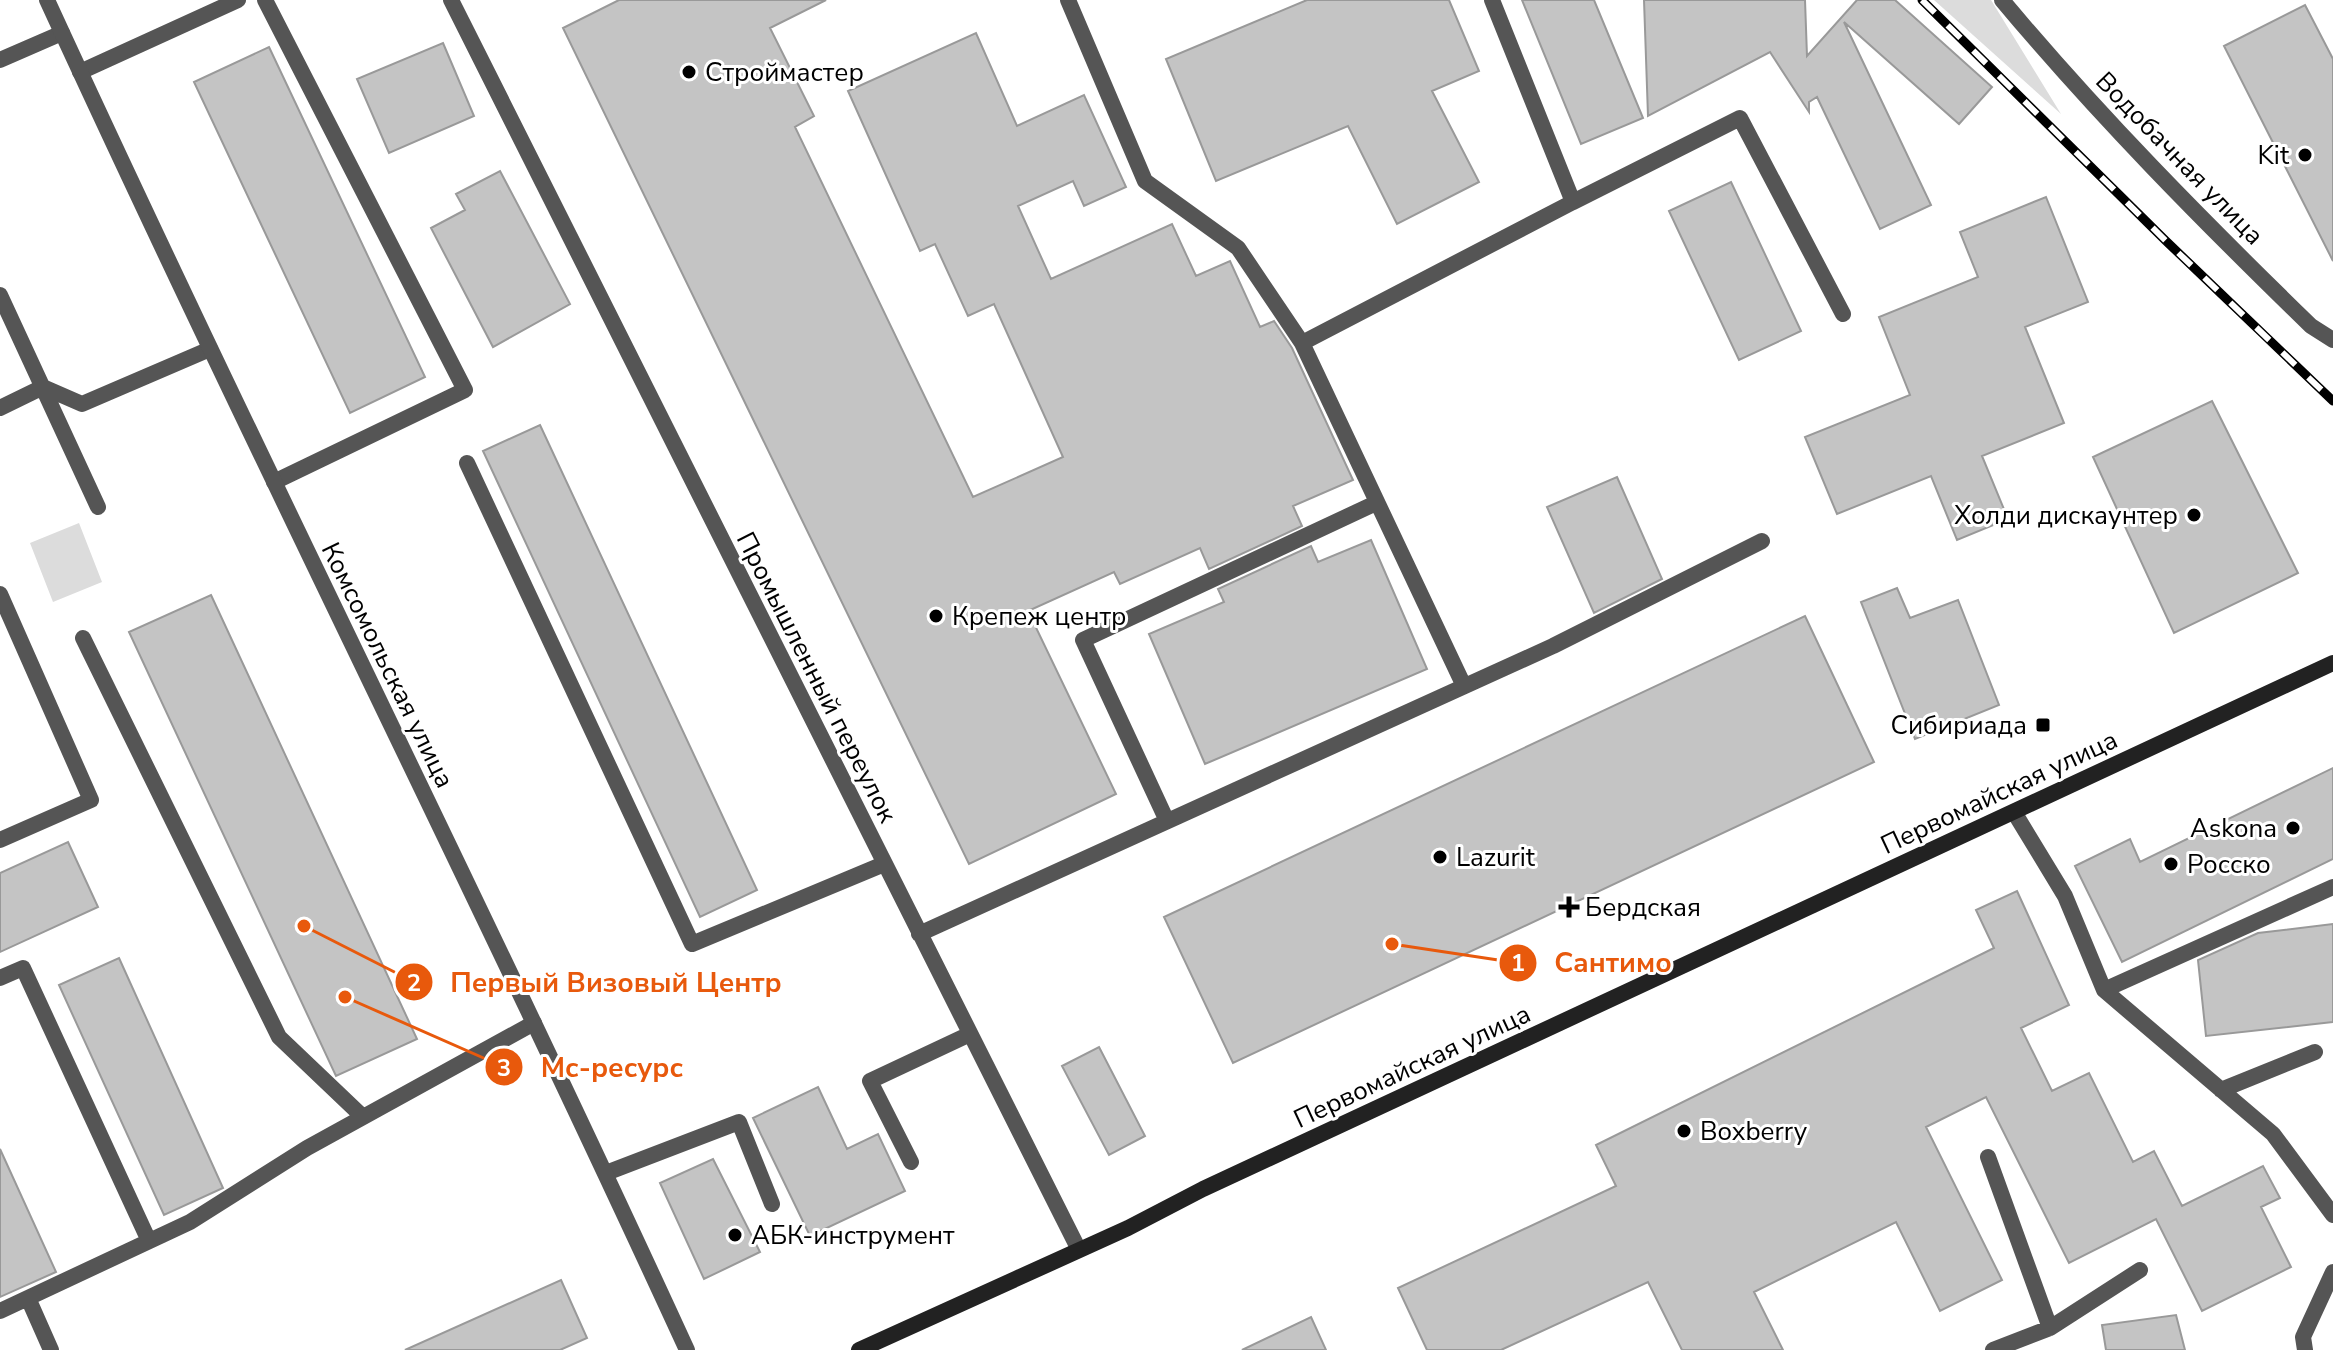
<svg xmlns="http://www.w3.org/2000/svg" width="2333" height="1350" viewBox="0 0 2333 1350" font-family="'Nunito Sans',sans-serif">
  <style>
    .green { fill: #dcdcdc }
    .building { fill: #c4c4c4; stroke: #999; stroke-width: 2 }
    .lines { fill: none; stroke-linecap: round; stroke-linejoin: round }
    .service { stroke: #555; stroke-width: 16 }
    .tertiary { stroke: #555; stroke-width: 16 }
    .secondary { stroke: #222; stroke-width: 16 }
    .rail-casing { stroke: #000; stroke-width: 9 }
    .rail { stroke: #fff; stroke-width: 6; stroke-dasharray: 18; stroke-linecap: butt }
    .poi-dot { fill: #000; stroke: #fff; stroke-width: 3 }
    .labels { text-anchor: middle; stroke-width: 6; stroke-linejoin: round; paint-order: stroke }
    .poi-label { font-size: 26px; fill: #000; stroke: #fff; text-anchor: start }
    .street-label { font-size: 26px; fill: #000; stroke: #fff }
    .leader { fill: none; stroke: #e8590c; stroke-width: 3 }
    .callout-dot { fill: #e8590c; stroke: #fff; stroke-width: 3 }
    .mark-label { font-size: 24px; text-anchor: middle; font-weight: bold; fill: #fff }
    .callout-label { font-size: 28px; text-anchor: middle; font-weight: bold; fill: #e8590c; stroke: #fff; stroke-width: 6; stroke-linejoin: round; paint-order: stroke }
  </style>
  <rect width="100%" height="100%" fill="#fff"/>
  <path class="green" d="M 1934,0 L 1991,0 L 2061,114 Z
    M 79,523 L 102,582 L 53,602 L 30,543 Z"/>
  <path class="building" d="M 619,0 L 826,0 L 770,28 L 814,116 L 795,127 L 973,497 L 1063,457 L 994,304 L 968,316 L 935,244 L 920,251 L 848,91 L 976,33 L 1017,126 L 1084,95 L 1126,187 L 1084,206 L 1073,181 L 1018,206 L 1051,279 L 1172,224 L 1196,276 L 1230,261 L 1260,327 L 1274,321 L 1292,348 L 1353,480 L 1293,506 L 1302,526 L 1209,569 L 1200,548 L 1120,584 L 1114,572 L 1028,611 L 1116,794 L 969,864 L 563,28 Z
    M 1307,0 L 1449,0 L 1479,71 L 1432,91 L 1479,182 L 1397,224 L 1348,126 L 1216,181 L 1166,59 Z
    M 1522,0 L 1594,0 L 1643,118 L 1581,144 Z
    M 1644,0 L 1805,0 L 1807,56 L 1857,0 L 1895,0 L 1992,87 L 1959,124 L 1844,22 L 1931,205 L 1880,229 L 1817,97 L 1809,102 L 1809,112 L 1770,52 L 1648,116 Z
    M 2305,5 L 2333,59 L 2333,261 L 2224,46 Z
    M 443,43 L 474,116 L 389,153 L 357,79 Z
    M 269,47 L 425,377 L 350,413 L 194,82 Z
    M 500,171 L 570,304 L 493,347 L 431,228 L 465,210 L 456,194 Z
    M 1731,182 L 1801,331 L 1739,360 L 1669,211 Z
    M 2046,197 L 2088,302 L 2025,327 L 2064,423 L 1982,456 L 2008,519 L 1957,540 L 1931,476 L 1837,514 L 1805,437 L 1910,395 L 1879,317 L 1978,277 L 1960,232 Z
    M 2212,401 L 2298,573 L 2174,633 L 2093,457 Z
    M 540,425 L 757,890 L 700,917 L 483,451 Z
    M 1617,477 L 1662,579 L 1594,613 L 1547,507 Z
    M 1371,540 L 1427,669 L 1205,764 L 1149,634 L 1224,602 L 1218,589 L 1311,546 L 1318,562 Z
    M 1897,588 L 1910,618 L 1958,600 L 1999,705 L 1915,739 L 1861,602 Z
    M 211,595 L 417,1039 L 336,1076 L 129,632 Z
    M 1805,616 L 1874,762 L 1233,1063 L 1164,917 Z
    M 2333,768 L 2333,859 L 2122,962 L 2075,866 L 2130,839 L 2140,862 Z
    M 68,842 L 98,907 L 0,952 L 0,873 Z
    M 2017,891 L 2069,1005 L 2021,1028 L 2052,1091 L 2089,1073 L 2133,1162 L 2154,1151 L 2182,1206 L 2263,1166 L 2280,1198 L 2261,1207 L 2291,1267 L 2202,1311 L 2156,1219 L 2069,1263 L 1986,1097 L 1926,1127 L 2002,1280 L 1940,1311 L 1896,1222 L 1754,1292 L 1783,1350 L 1682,1350 L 1648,1282 L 1501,1350 L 1427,1350 L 1398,1288 L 1616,1186 L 1596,1145 L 1994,948 L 1976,910 Z
    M 2333,924 L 2333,1022 L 2206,1036 L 2198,960 L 2258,933 Z
    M 119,958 L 223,1188 L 164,1215 L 59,985 Z
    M 1099,1047 L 1145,1136 L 1109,1155 L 1062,1066 Z
    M 818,1087 L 847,1149 L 878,1134 L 905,1191 L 810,1236 L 753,1118 Z
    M 0,1149 L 56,1272 L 0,1297 Z
    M 713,1159 L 760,1252 L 704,1279 L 660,1183 Z
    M 561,1280 L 587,1338 L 560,1350 L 405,1350 Z
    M 2176,1315 L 2185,1350 L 2106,1350 L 2102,1325 Z
    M 1311,1317 L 1326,1350 L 1242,1350 Z"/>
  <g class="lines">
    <path class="service" d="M 265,0 L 465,390 L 274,482
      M 451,0 L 1078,1248
      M 1068,0 L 1145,181 L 1238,248 L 1302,343
      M 0,60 L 62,33
      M 80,72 L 238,0
      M 1573,202 L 1740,118 L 1843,314
      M 0,295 L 98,507
      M 0,408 L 43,387 L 82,404 L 210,349
      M 467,463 L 692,944 L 884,864
      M 0,594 L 91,800 L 0,840
      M 83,638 L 279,1037 L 363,1117
      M 1464,686 L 1302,343 L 1573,202 L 1492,0
      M 2014,812 L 2065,896 L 2104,990 L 2273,1134 L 2333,1215
      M 1167,821 L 1083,640 L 1376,503
      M 919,934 L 1553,646 L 1762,541
      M 0,978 L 23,968 L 149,1241
      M 2104,990 L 2333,887
      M 2221,1090 L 2315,1052
      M 1988,1157 L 2050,1328 L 1993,1350
      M 911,1162 L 870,1081 L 970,1034
      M 606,1173 L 739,1122 L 772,1204
      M 28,1298 L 51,1350
      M 0,1311 L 190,1222 L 307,1148 L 534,1023
      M 2050,1328 L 2140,1270
      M 2305,1350 L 2303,1337 L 2333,1272"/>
    <path class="tertiary" d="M 47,0 C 255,453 479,897 687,1350
      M 2002,0 C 2098,115 2204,222 2311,326 L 2333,340"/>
    <path class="secondary" d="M 859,1350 L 1128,1228 L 1203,1189 L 2333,663"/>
    <g class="rail-casing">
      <path id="rail" d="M 1922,0 L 2166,241 L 2333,401"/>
    </g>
    <use href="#rail" class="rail"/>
  </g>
  <g class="poi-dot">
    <circle cx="689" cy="72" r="8"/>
    <circle cx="2305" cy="155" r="8"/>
    <circle cx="2194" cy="515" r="8"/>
    <circle cx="936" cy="616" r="8"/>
    <rect x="2035" y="717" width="16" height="16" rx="4"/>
    <circle cx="2293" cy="828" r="8"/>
    <circle cx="1440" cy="857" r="8"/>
    <circle cx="2171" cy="864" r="8"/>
    <path d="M1565 895h8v8h8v8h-8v8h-8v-8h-8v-8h8z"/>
    <circle cx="1684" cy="1131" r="8"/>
    <circle cx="735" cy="1235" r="8"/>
  </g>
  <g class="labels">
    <g class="poi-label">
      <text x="705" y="81">Строймастер</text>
      <text x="2289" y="164" text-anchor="end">Kit</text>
      <text x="2178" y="524" text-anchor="end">Холди дискаунтер</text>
      <text x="952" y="625">Крепеж центр</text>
      <text x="2027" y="734" text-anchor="end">Сибириада</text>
      <text x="2277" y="837" text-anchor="end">Askona</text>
      <text x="1456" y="866">Lazurit</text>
      <text x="2187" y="873">Росско</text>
      <text x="1585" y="916">Бердская</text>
      <text x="1700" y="1140">Boxberry</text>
      <text x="751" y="1244">АБК-инструмент</text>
    </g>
    <g class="street-label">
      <text transform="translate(2180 158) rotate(46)" y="9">Водобачная улица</text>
      <text transform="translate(388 665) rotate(64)" y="9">Комсомольская улица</text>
      <text transform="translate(817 677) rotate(63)" y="9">Промышленный переулок</text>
      <text transform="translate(1999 792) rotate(-25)" y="9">Первомайская улица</text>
      <text transform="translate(1412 1066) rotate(-25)" y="9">Первомайская улица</text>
    </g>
  </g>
  <path class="leader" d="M1392 944L1518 963M304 926L414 982M345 997L504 1067"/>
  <g class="callout-dot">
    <circle cx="1392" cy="944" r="8"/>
    <circle cx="304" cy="926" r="8"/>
    <circle cx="345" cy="997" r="8"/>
    <circle cx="1518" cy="963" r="20"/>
    <circle cx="414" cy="982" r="20"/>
    <circle cx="504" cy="1067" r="20"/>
  </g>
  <g class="mark-label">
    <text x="1518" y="971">1</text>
    <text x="414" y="991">2</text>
    <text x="504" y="1076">3</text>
  </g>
  <g class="callout-label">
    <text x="1613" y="972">Сантимо</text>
    <text x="616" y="992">Первый Визовый Центр</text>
    <text x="612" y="1077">Мс-ресурс</text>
  </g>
</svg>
